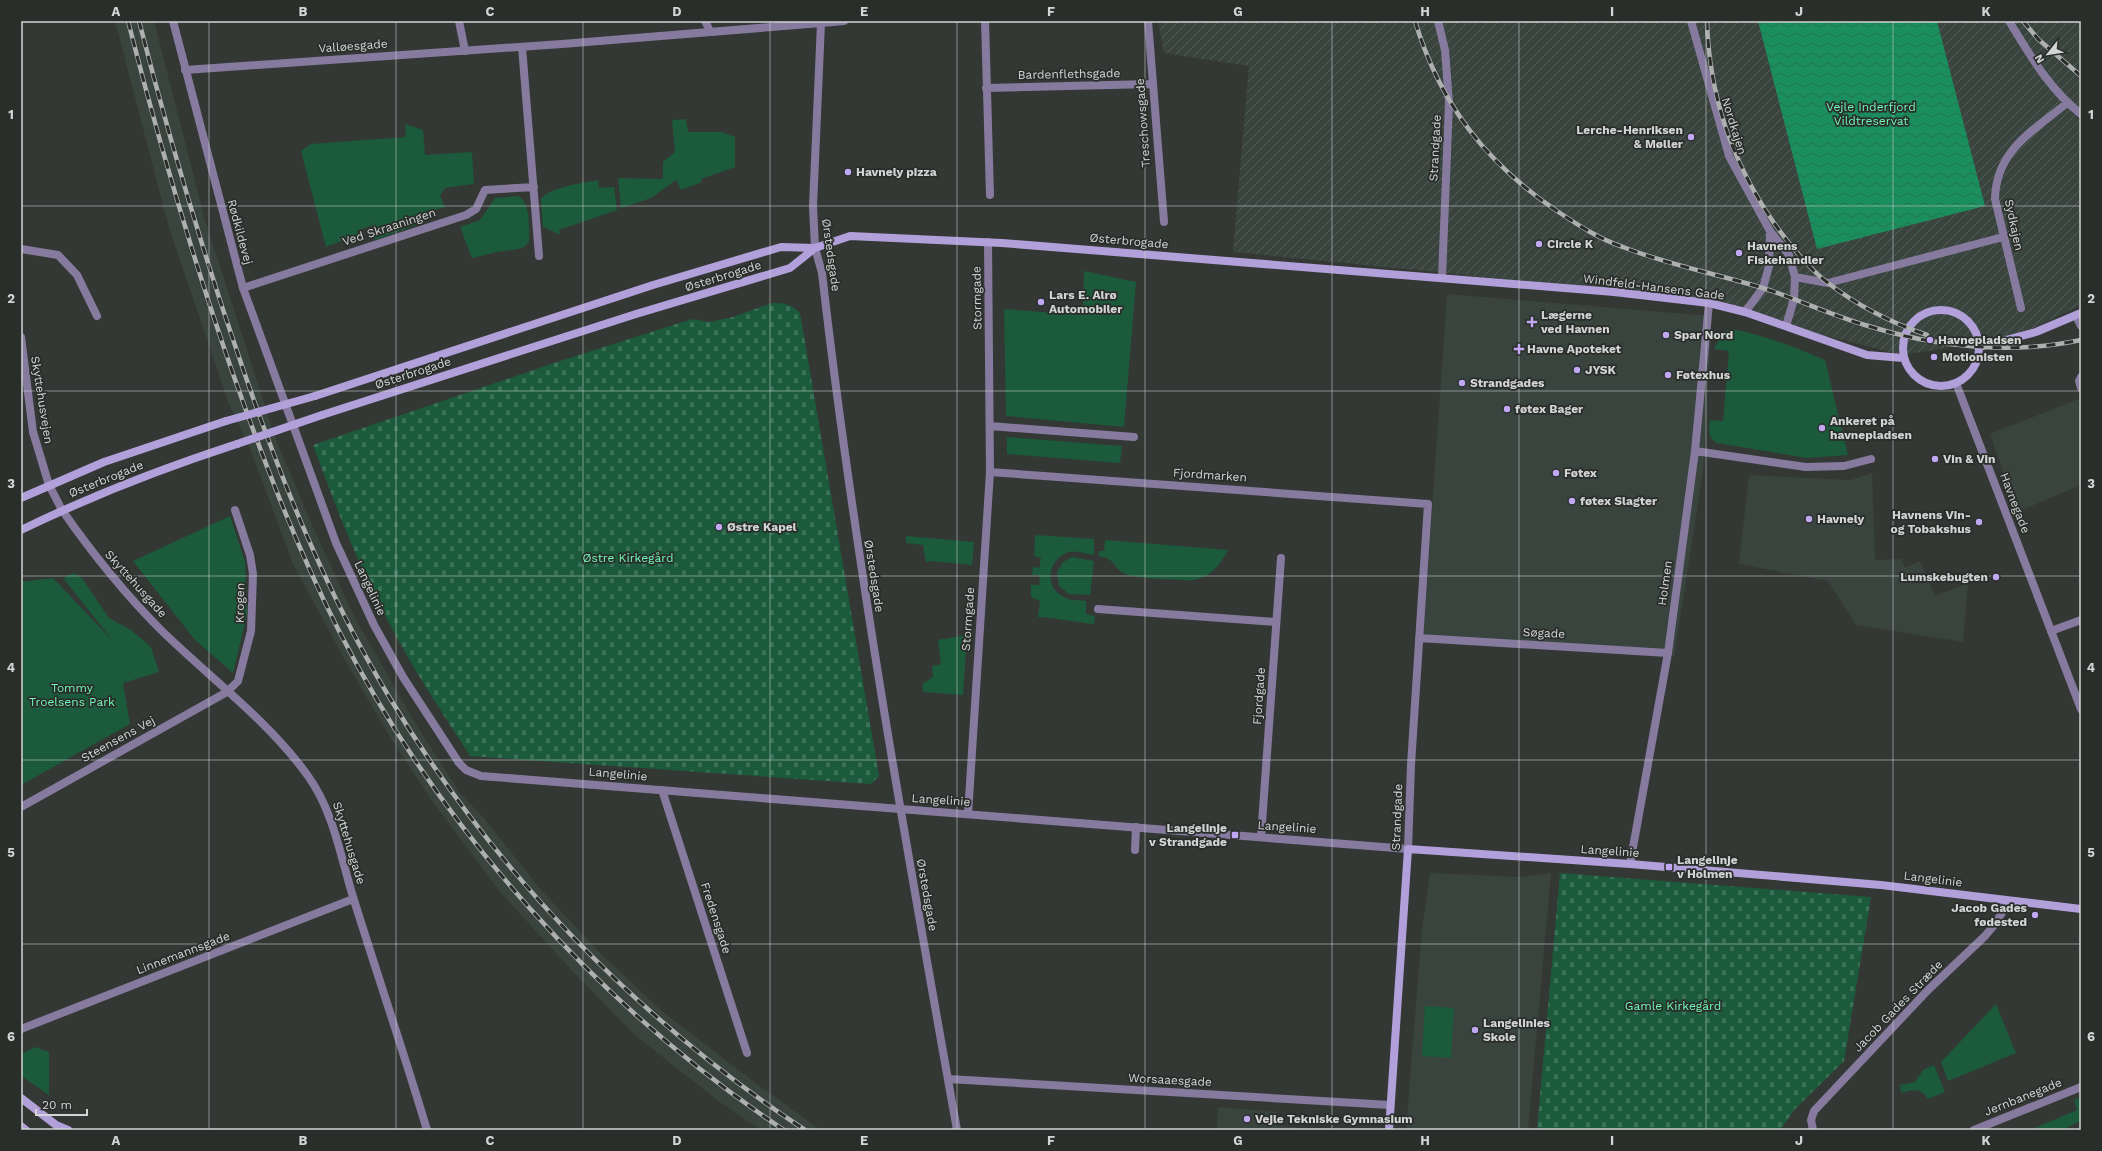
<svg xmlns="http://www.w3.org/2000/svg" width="2102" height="1151" viewBox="0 0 2102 1151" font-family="'Work Sans',sans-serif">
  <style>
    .built { fill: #39443e }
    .industrial { fill: url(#industrial-furrows) }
    .green { fill: #1b5a3b }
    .cemetery { fill: url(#cemetery-stones) }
    .water { fill: url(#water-waves) }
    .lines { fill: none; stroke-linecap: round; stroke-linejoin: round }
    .minor { stroke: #867b9f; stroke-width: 8 }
    .tertiary { stroke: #867b9f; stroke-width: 8 }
    .secondary { stroke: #b2a0da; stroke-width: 8 }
    .rail-casing { stroke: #adb0af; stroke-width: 4.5 }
    .rail { stroke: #2a2e2b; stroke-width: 3; stroke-dasharray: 9; stroke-linecap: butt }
    .secondary-bridge { stroke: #b2a0da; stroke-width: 8 }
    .grid { fill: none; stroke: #d2d5d4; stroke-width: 1; stroke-opacity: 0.55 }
    .poi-dot { fill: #c0a8f3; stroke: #2a2e2b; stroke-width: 1.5 }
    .labels { text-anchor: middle; stroke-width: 3.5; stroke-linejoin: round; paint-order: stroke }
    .street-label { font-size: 12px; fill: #d2d5d4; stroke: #2a2e2b }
    .park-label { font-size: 12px; fill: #72f9b3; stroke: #2a2e2b }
    .poi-label { font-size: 12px; font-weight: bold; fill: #d2d5d4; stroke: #2a2e2b; text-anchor: start }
    .neatline { fill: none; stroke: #d2d5d4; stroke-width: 1.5 }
    .grid-label { font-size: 13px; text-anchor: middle; font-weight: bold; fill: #d2d5d4 }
  </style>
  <defs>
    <pattern id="industrial-furrows" width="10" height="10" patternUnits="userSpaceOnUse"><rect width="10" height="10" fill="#39443e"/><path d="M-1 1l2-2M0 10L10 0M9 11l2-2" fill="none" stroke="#555e59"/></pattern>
    <pattern id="cemetery-stones" width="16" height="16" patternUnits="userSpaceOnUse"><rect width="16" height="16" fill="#1b5a3b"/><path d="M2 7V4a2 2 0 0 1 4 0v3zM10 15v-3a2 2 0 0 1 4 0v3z" fill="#3b7156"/></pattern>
    <pattern id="water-waves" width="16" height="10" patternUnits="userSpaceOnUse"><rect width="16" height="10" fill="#1a8e5c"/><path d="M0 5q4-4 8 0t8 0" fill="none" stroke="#277352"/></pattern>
  </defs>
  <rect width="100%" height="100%" fill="#343835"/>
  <path class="built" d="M 115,21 L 154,21 L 205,220 L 276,440 L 313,527 L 354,616 L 411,716 L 459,792 L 483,817 L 542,891 L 602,955 L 663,1012 L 749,1078 L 820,1130 L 761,1130 L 721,1103 L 637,1037 L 576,975 L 501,893 L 433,802 L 390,737 L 345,660 L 293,564 L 251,451 L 229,404 L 169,228 Z
    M 1447,294 L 1712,316 L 1703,471 L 1674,657 L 1423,642 Z
    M 2081,398 L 2081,485 L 2017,512 L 1990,434 Z
    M 1872,473 L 1875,560 L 1901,559 L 1905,568 L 1920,561 L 1935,596 L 1968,583 L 1963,642 L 1856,625 L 1828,581 L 1739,564 L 1749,475 L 1851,480 Z
    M 1430,873 L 1521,877 L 1551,873 L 1528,1130 L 1406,1130 L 1422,929 Z
    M 1218,1107 L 1277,1112 L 1277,1126 L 1295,1127 L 1301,1130 L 1217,1130 Z"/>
  <path class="industrial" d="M 1158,21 L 2081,21 L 2081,305 L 2015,337 L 1902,355 L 1699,303 L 1447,273 L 1233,252 L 1249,66 L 1164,53 Z"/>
  <path class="green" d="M 686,119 L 688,132 L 721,132 L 735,137 L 735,167 L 701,179 L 702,182 L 681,190 L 676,180 L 651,198 L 621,208 L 618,178 L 663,179 L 663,162 L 675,152 L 672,120 Z
    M 405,124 L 423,130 L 425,155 L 472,152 L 474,184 L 445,188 L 440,196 L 445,207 L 417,215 L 419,224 L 375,240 L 370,221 L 370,226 L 357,231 L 358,234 L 326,247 L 301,151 L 311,144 L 406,137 Z
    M 598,180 L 599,188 L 614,187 L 617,210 L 559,230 L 560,235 L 543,227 L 541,199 C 550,187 583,183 598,180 Z
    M 518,196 C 531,202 529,229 529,242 L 524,247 L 519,249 L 497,252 L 472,258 L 460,227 L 480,220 L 495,198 Z
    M 1084,271 L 1136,282 L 1124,427 L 1006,416 L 1004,309 L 1083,315 Z
    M 1731,329 C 1764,335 1794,347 1825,360 L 1848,455 L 1807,458 L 1717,443 C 1707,438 1709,430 1710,420 L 1723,421 L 1729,351 L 1714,349 L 1723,332 Z
    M 1007,437 L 1122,446 L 1120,463 L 1007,454 Z
    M 230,516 L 245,562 L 247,614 L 233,673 L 195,640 L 133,561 Z
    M 1035,535 L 1094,539 L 1094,555 C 1086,554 1076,550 1069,552 C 1049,558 1043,585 1062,596 C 1069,601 1078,600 1086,601 L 1086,614 L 1095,616 L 1094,624 C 1075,622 1058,618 1038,617 L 1040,601 L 1031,597 L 1031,585 L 1039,585 L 1040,577 L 1037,575 L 1032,575 L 1033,567 L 1039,568 L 1041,558 L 1034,556 Z
    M 906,536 L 974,542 L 972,565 L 929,561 L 926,563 L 923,545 L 906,543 Z
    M 1105,540 L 1228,550 C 1217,570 1206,582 1182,580 C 1169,579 1137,579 1126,574 C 1113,569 1117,559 1099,556 L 1099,551 L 1104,551 Z
    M 1072,557 L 1094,561 L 1090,595 L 1069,594 L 1059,586 L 1057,572 L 1063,562 Z
    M 74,573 L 82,578 L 109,618 L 131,630 L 151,647 L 159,672 L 123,683 L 130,724 L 21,785 L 21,582 L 53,578 L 113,641 L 63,578 Z
    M 967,635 L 963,695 L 923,692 L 922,684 L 933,677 L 932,666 L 941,664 L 938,640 Z
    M 1996,1004 L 2016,1053 L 1948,1081 L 1941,1062 Z
    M 1425,1006 L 1454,1008 L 1451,1058 L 1422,1056 Z
    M 35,1047 L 49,1052 L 49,1095 L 21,1076 L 21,1054 Z
    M 1934,1065 L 1945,1092 L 1928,1099 C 1922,1088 1912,1089 1901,1093 L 1900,1085 L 1915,1082 L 1923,1070 Z
    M 2081,1097 L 2081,1121 L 2062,1130 L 2030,1130 L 2077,1110 L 2074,1100 Z"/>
  <path class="cemetery" d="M 772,303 C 784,303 792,304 800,313 L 879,776 L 871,784 L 470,756 C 442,712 412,668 388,621 C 358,565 335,505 313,445 L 557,362 L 692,319 L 710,322 L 733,317 Z
    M 1560,873 L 1871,897 L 1844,1061 L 1795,1109 L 1780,1130 L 1537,1130 Z"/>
  <path class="water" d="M 1758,21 L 1937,21 L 1985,206 L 1817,249 Z"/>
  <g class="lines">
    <path class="minor" d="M 459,21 L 465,51
      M 705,21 L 710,31
      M 821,21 L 821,23 L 844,21
      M 985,21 L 990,195
      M 1148,21 L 1164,222
      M 1438,21 L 1445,50 L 1449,103 L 1442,278
      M 1691,21 L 1729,156 L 1770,231 L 1789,255 L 1795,277 L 1794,299 L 1786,326
      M 2009,21 C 2030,55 2049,89 2081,114
      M 522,47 L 539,256
      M 986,88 L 1152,84
      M 815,248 L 822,273 C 855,561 906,845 957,1130
      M 21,249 L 58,255 L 77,275 L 97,316
      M 1795,277 L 1828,283 L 2003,237
      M 243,288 L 466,215 L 476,209 L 485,190 L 534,187
      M 2021,308 L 1995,199 C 1996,150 2033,131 2067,103
      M 1745,312 L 1763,288 L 1769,266 L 1770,231
      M 2076,316 L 2081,326
      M 21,337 L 33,432 L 49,485 L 62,510
      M 2081,377 L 2079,381 L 2081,388
      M 990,426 L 1134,437
      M 1695,451 L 1806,467 L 1844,466 L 1871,459
      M 990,472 L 1428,504 L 1411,765 L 1408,849
      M 1098,609 L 1276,622
      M 2051,631 L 2081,620
      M 1419,638 L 1668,653
      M 662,790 L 747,1053
      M 21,807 L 227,692 L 238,681 L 251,631 L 253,574 L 250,555 L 235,510
      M 968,814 L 990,472 L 988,242
      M 1261,837 L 1281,558
      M 1135,850 L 1136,827
      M 1630,864 L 1668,653 L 1695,451 L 1709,303
      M 21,1029 L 353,899
      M 948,1079 L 1390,1105
      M 1813,1130 L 1811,1120 L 1814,1111 L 1928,990 L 1985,936 L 1996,923 L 2004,909 L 2005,900
      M 1974,1130 L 2081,1087"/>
    <path class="tertiary" d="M 173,21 L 243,288 L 336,543 L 374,625 L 403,677 L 459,763 L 466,770 L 481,776 L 1408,849
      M 185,70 L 562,44 L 821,23 L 813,206 L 815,248
      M 1956,383 L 2081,709
      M 62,510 C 92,553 124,593 161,630 C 210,678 268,720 308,776 C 334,812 341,859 354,900 C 378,977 404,1053 427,1130"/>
    <path class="secondary" d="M1903 348a38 38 0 1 1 76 0a38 38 0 1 1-76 0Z
      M 1979,347 L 2036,332 L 2081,313
      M 315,396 L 653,285 L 781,247 L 815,248
      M 322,415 L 636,314 L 790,268 L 815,248 L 850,236 L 1002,243 L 1614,292 L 1709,303 L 1745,312 L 1867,355 L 1903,358
      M 21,498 L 104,462 L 226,421
      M 21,530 C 91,496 163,468 237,444
      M 21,1098 L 56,1125 L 68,1130
      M 21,1126 L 26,1130
      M 1389,1130 L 1408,849 L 1630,864 L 1881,885 L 2081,909"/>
    <g class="rail-casing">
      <path id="rail" d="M 128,21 C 158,139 192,256 232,371 C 263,459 296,546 338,629 C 440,829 598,1006 784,1130
        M 139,21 C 169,138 203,253 242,366 C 281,480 326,592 388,695 C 492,869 635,1018 805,1130
        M 1415,21 C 1440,104 1486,163 1557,211 C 1578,225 1599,239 1623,247 C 1671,266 1723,275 1772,291 C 1803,302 1834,316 1865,325 C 1934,347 2010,355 2081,340
        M 1707,21 C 1709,95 1732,162 1774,223 C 1789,244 1807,267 1828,283 C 1858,306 1892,323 1927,335
        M 2023,21 L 2038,39 L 2081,76"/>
    </g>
    <use href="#rail" class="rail"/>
    <path class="secondary-bridge" d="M 226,421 L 315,396
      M 237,444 L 322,415"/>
  </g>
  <path class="grid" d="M 209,21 L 209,1130M 396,21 L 396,1130M 583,21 L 583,1130M 770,21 L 770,1130M 957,21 L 957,1130M 1145,21 L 1145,1130M 1332,21 L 1332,1130M 1519,21 L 1519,1130M 1706,21 L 1706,1130M 1893,21 L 1893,1130M 21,206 L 2081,206M 21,391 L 2081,391M 21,576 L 2081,576M 21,760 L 2081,760M 21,944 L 2081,944"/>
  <g class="poi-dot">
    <circle cx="1691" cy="137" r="4"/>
    <circle cx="848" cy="172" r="4"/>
    <circle cx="1539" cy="244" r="4"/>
    <circle cx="1739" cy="253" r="4"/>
    <circle cx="1041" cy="302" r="4"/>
    <path d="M1530 316h4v4h4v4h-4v4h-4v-4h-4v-4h4z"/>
    <circle cx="1666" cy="335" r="4"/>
    <circle cx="1930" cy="340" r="4"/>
    <path d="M1517 343h4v4h4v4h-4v4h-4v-4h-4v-4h4z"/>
    <circle cx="1934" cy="357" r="4"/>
    <circle cx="1577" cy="370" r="4"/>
    <circle cx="1668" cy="375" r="4"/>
    <circle cx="1462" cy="383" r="4"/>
    <circle cx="1507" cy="409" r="4"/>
    <circle cx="1822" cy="428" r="4"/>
    <circle cx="1935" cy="459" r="4"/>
    <circle cx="1556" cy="473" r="4"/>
    <circle cx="1572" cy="501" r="4"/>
    <circle cx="1809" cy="519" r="4"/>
    <circle cx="1979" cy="522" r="4"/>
    <circle cx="719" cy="527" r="4"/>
    <circle cx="1996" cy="577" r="4"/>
    <rect x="1231" y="831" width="8" height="8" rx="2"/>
    <rect x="1665" y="863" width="8" height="8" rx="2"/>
    <circle cx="2035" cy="915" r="4"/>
    <circle cx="1475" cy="1030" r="4"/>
    <circle cx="1247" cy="1119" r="4"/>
  </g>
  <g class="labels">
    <g class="street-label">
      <text transform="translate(353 46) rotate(-4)" y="4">Valløesgade</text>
      <text transform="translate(1069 74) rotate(-1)" y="4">Bardenflethsgade</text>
      <text transform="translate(1143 123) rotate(-94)" y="4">Treschowsgade</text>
      <text transform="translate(1734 126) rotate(73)" y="4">Nordkajen</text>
      <text transform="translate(1435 148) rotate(-87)" y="4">Strandgade</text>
      <text transform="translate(2014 225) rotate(78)" y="4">Sydkajen</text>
      <text transform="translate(389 227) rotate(-18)" y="4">Ved Skraaningen</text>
      <text transform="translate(240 232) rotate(75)" y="4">Rødkildevej</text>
      <text transform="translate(1129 241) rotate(5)" y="4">Østerbrogade</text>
      <text transform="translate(831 255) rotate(82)" y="4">Ørstedsgade</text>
      <text transform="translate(723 276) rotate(-17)" y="4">Østerbrogade</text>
      <text transform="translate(1654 287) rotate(7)" y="4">Windfeld-Hansens Gade</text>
      <text transform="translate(977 298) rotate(-91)" y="4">Stormgade</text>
      <text transform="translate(413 373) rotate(-18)" y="4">Østerbrogade</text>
      <text transform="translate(42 400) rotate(81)" y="4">Skyttehusvejen</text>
      <text transform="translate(1210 475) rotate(4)" y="4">Fjordmarken</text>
      <text transform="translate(106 479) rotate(-22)" y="4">Østerbrogade</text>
      <text transform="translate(2015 503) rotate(69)" y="4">Havnegade</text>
      <text transform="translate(874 576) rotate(81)" y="4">Ørstedsgade</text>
      <text transform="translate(1665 583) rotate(-82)" y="4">Holmen</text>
      <text transform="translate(136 584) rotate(48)" y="4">Skyttehusgade</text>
      <text transform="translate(370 588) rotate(65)" y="4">Langelinie</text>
      <text transform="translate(240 603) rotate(-89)" y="4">Krogen</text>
      <text transform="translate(968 619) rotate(-86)" y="4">Stormgade</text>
      <text transform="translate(1544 633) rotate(3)" y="4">Søgade</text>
      <text transform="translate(1259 696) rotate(-86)" y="4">Fjordgade</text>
      <text transform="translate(118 739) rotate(-29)" y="4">Steensens Vej</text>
      <text transform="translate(618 774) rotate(5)" y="4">Langelinie</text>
      <text transform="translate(941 800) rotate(4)" y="4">Langelinie</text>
      <text transform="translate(1397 817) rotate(-88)" y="4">Strandgade</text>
      <text transform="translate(1287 827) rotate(4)" y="4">Langelinie</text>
      <text transform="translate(349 843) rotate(73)" y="4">Skyttehusgade</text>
      <text transform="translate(1610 851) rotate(4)" y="4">Langelinie</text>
      <text transform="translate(1933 879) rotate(7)" y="4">Langelinie</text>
      <text transform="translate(927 895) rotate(80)" y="4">Ørstedsgade</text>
      <text transform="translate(716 918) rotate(72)" y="4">Fredensgade</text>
      <text transform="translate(183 953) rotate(-21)" y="4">Linnemannsgade</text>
      <text transform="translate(1898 1006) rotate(-46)" y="4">Jacob Gades Stræde</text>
      <text transform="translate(1170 1080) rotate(3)" y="4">Worsaaesgade</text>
      <text transform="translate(2023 1097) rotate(-22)" y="4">Jernbanegade</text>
    </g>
    <g class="park-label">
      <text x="1871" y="111">Vejle Inderfjord<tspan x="1871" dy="14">Vildtreservat</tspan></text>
      <text x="628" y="562">Østre Kirkegård</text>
      <text x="72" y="692">Tommy<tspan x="72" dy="14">Troelsens Park</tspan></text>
      <text x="1673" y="1010">Gamle Kirkegård</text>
    </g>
    <g class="poi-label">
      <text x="1683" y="134" text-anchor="end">Lerche-Henriksen<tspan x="1683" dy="14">&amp; Møller</tspan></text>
      <text x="856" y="176">Havnely pizza</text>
      <text x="1547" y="248">Circle K</text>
      <text x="1747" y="250">Havnens<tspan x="1747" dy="14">Fiskehandler</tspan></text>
      <text x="1049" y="299">Lars E. Alrø<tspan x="1049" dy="14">Automobiler</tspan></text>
      <text x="1541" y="319">Lægerne<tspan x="1541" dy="14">ved Havnen</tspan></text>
      <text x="1674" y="339">Spar Nord</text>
      <text x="1938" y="344">Havnepladsen</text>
      <text x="1527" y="353">Havne Apoteket</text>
      <text x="1942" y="361">Motionisten</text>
      <text x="1585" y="374">JYSK</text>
      <text x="1676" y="379">Føtexhus</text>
      <text x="1470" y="387">Strandgades</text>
      <text x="1515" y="413">føtex Bager</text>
      <text x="1830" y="425">Ankeret på<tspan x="1830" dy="14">havnepladsen</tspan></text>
      <text x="1943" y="463">Vin &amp; Vin</text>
      <text x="1564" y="477">Føtex</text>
      <text x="1580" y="505">føtex Slagter</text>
      <text x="1971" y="519" text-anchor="end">Havnens Vin-<tspan x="1971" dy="14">og Tobakshus</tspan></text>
      <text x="1817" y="523">Havnely</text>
      <text x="727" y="531">Østre Kapel</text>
      <text x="1988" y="581" text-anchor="end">Lumskebugten</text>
      <text x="1227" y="832" text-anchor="end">Langelinje<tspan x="1227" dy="14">v Strandgade</tspan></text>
      <text x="1677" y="864">Langelinje<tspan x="1677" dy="14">v Holmen</tspan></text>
      <text x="2027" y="912" text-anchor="end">Jacob Gades<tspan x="2027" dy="14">fødested</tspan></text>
      <text x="1483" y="1027">Langelinies<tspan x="1483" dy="14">Skole</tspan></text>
      <text x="1255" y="1123">Vejle Tekniske Gymnasium</text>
    </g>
  </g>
  <rect width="2102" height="1151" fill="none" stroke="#2a2e2b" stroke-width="44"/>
  <g transform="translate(2048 54) rotate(240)" stroke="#2a2e2b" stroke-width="3" paint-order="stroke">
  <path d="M0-3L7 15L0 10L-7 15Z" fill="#d2d5d4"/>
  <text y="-6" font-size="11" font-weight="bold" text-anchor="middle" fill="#d2d5d4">N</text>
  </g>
  <path d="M36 1109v6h51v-6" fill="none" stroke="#d2d5d4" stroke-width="2"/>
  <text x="42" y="1109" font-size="12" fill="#d2d5d4" stroke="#2a2e2b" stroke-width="3" paint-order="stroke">20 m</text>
  <rect x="22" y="22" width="2058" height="1107" class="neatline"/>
  <g class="grid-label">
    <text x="116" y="16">A</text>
    <text x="303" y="16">B</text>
    <text x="490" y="16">C</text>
    <text x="677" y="16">D</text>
    <text x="864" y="16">E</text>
    <text x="1051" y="16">F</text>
    <text x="1238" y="16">G</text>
    <text x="1425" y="16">H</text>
    <text x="1612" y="16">I</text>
    <text x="1799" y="16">J</text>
    <text x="1986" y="16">K</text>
    <text x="11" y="119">1</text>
    <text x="2091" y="119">1</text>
    <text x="11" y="303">2</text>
    <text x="2091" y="303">2</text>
    <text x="11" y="488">3</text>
    <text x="2091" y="488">3</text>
    <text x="11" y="672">4</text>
    <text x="2091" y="672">4</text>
    <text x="11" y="857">5</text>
    <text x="2091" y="857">5</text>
    <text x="11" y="1041">6</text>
    <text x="2091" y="1041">6</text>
    <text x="116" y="1145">A</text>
    <text x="303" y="1145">B</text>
    <text x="490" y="1145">C</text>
    <text x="677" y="1145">D</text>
    <text x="864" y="1145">E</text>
    <text x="1051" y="1145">F</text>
    <text x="1238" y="1145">G</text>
    <text x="1425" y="1145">H</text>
    <text x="1612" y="1145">I</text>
    <text x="1799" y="1145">J</text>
    <text x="1986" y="1145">K</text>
  </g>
</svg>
